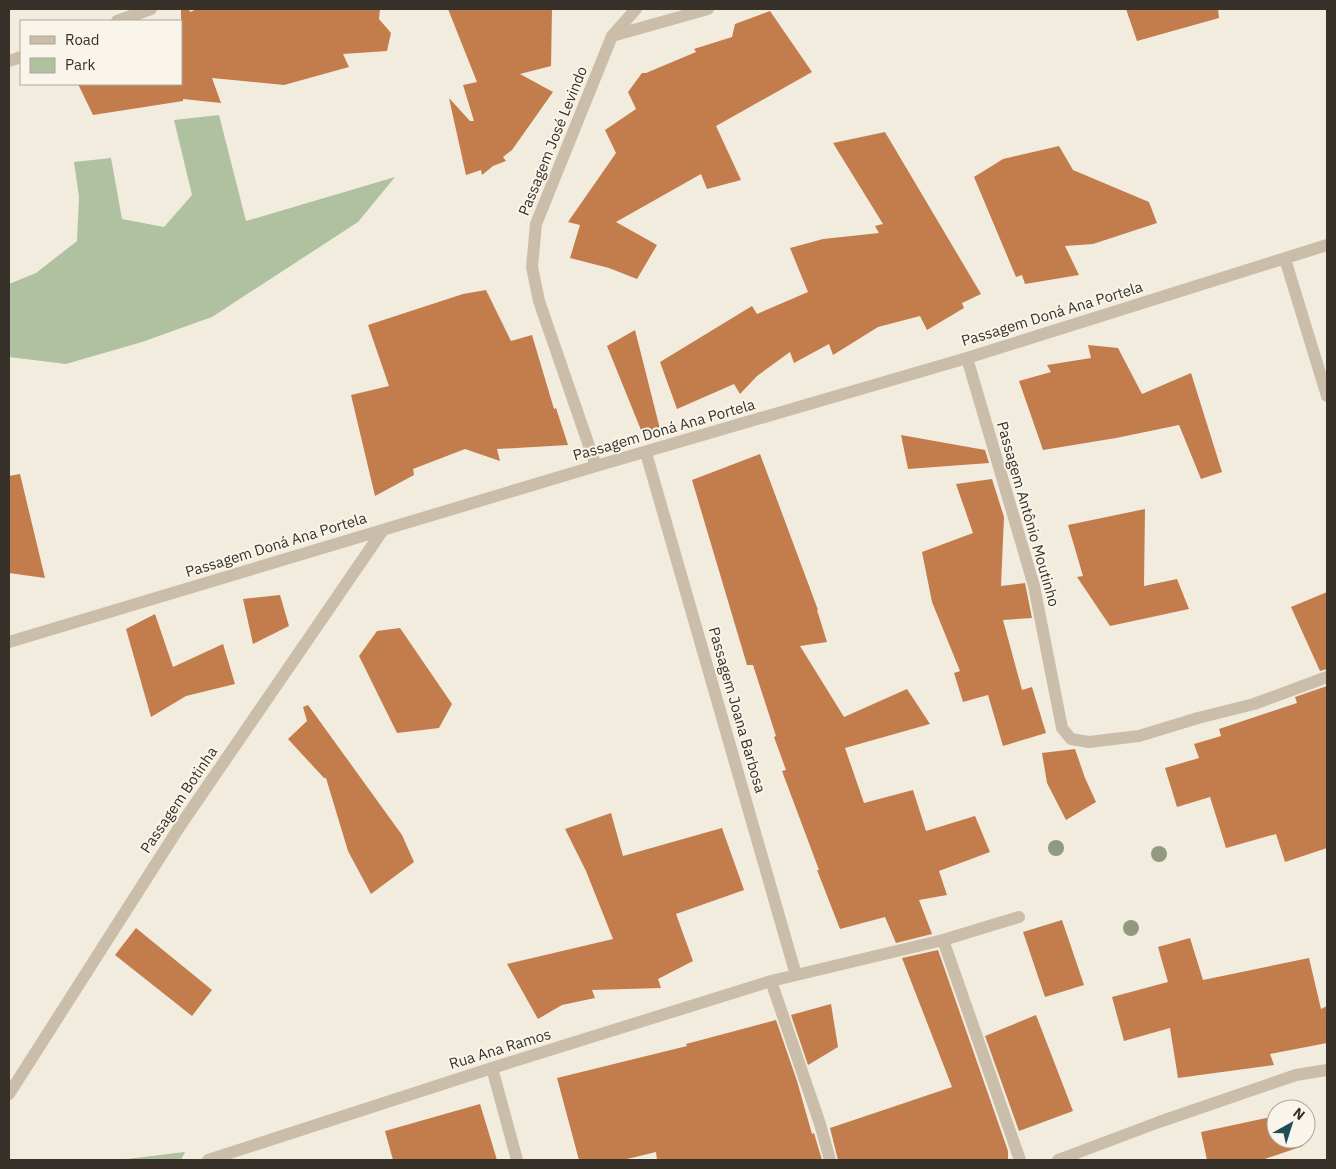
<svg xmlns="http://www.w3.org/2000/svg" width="1336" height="1169" viewBox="0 0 1336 1169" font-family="'IBM Plex Sans',sans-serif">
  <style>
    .green { fill: #b0c19f }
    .building { fill: #c37c4c }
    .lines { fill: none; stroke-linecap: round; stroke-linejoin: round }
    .street { stroke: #cabeab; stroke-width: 12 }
    .tree { fill: #919a7e }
    .labels { text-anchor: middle; stroke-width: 4; stroke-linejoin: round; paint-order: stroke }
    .street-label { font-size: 15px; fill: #38312a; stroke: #faf5eb }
  </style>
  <rect width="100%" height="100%" fill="#f2ecdf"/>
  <path class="green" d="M 219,115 L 246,221 L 395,177 L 358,222 L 212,317 L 142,342 L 66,364 L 9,357 L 9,284 L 36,273 L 77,241 L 79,197 L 74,162 L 111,158 L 122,219 L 164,227 L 192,195 L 174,120 Z
    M 185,1152 L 181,1160 L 119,1160 Z"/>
  <path class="building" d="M 181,9 L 189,9 L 190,12 L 197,9 L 380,9 L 379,19 L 391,33 L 387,51 L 343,54 L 349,67 L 284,85 L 212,78 L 221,103 L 183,99 L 183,101 L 93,115 L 78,84 L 181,84 Z
    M 448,9 L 552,9 L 551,66 L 520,74 L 553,92 L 512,150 L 503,157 L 506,161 L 493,166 L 482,175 L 481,170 L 466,175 L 449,98 L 470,121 L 474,121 L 463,85 L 477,82 Z
    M 1126,9 L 1218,9 L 1219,18 L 1137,41 Z
    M 770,11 L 812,72 L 716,126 L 741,180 L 707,189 L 701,174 L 616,222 L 657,245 L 637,279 L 609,268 L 570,258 L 580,225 L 568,222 L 616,153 L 605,130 L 636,109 L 628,92 L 642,73 L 646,73 L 696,52 L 694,49 L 732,37 L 735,24 Z
    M 885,132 L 981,294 L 962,303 L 964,308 L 927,330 L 920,316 L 878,327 L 833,355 L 829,344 L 794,363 L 790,352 L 757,376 L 740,394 L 734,384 L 677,409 L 660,362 L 752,306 L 757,314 L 808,292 L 790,248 L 823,239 L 879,233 L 875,226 L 883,224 L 833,143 Z
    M 1059,146 L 1073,170 L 1149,202 L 1157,223 L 1093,244 L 1065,246 L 1079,275 L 1025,284 L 1022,275 L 1016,277 L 974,177 L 1003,159 Z
    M 486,290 L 511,341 L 532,335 L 554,409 L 556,408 L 568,445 L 497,449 L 500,461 L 465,449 L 413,469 L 414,475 L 375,496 L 351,395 L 389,386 L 368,325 L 463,294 Z
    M 635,330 L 660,429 L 643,435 L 607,346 Z
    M 1088,345 L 1118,348 L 1142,394 L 1191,373 L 1222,472 L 1201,479 L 1179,425 L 1116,438 L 1043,450 L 1019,381 L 1051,372 L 1047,365 L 1091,358 Z
    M 901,435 L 985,450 L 989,463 L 908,469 Z
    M 760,454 L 818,610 L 817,610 L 827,642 L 800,646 L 844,717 L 907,689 L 930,724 L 845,748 L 864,803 L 913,790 L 926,831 L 975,816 L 990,852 L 939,871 L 947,895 L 919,900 L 932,934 L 896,943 L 885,917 L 840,929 L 817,870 L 819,870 L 782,771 L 786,770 L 774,737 L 776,736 L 753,665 L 747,665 L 692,480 Z
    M 20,474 L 45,578 L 9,573 L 9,476 Z
    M 992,479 L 1004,517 L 1001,586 L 1025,583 L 1032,618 L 1003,620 L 1022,690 L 1032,687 L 1046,733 L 1003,746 L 988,695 L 963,702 L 954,673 L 960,671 L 932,602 L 922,552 L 973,533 L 956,484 Z
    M 1145,509 L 1144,586 L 1177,579 L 1189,609 L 1110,626 L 1077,577 L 1083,576 L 1068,525 Z
    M 1327,592 L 1327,669 L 1320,671 L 1291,607 Z
    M 280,595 L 289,626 L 253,644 L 243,599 Z
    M 155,614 L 173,667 L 223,644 L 235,684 L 186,696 L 151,717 L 126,629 Z
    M 400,628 L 452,704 L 439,728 L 397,733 L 359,656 L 377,631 Z
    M 1327,686 L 1327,848 L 1285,862 L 1276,834 L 1226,848 L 1210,797 L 1177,807 L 1165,768 L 1199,758 L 1194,744 L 1221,736 L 1219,729 L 1297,703 L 1295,697 Z
    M 308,705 L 402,835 L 414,862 L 371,894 L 348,851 L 326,778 L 324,778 L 288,739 L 307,721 L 303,707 Z
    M 1075,749 L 1085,778 L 1096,802 L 1066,820 L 1047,783 L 1042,753 Z
    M 611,813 L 623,856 L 722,828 L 744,890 L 676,914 L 693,961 L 658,979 L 661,988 L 592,990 L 595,998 L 562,1005 L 538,1019 L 507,964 L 613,939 L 586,871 L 565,829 Z
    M 1062,920 L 1084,985 L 1045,997 L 1023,932 Z
    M 136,928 L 212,990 L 192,1016 L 115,955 Z
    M 1190,938 L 1203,980 L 1309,958 L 1321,1009 L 1327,1006 L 1327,1043 L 1270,1054 L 1274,1065 L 1178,1078 L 1170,1028 L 1124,1041 L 1112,997 L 1168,982 L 1158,947 Z
    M 938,950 L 1008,1151 L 1008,1160 L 838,1160 L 830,1128 L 952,1087 L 902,958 Z
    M 831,1004 L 838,1047 L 808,1065 L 791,1015 Z
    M 1036,1015 L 1073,1111 L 1019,1131 L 985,1036 Z
    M 776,1020 L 797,1081 L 812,1134 L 814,1133 L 822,1160 L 657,1160 L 656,1152 L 623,1160 L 579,1160 L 557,1078 L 687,1046 L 686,1044 Z
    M 480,1104 L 497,1160 L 393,1160 L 385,1131 Z
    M 1276,1116 L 1276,1139 L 1301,1139 L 1303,1146 L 1262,1160 L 1207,1160 L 1201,1132 Z"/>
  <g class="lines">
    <path class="street" d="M 117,21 L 151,9
      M 612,36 L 708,9
      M 9,61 L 21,57
      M 1285,259 L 1327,396
      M 967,358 L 1034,586 L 1062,728 L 1071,739 L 1089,742 L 1139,736 L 1198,718 L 1254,704 L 1327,677
      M 646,453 L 796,975
      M 596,466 L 539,301 L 532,267 L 536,224 L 612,36 L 636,9
      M 9,642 L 596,466 L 967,358 L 1327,245
      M 943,940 L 1020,1160
      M 771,981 L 820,1124 L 830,1160
      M 492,1068 L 517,1160
      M 9,1094 L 180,826 L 383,530
      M 208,1160 L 492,1068 L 771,981 L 943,940 L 1019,917
      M 1058,1160 L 1159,1122 L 1296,1075 L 1327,1070"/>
  </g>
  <g class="tree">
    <circle cx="1056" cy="848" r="8"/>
    <circle cx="1159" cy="854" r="8"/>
    <circle cx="1131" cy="928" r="8"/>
  </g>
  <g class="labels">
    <g class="street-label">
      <text transform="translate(553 141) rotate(-68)" y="5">Passagem José Levindo</text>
      <text transform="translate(1052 314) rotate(-17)" y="5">Passagem Doná Ana Portela</text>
      <text transform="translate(664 430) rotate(-16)" y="5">Passagem Doná Ana Portela</text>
      <text transform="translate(1028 514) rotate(74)" y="5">Passagem Antônio Moutinho</text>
      <text transform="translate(276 545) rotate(-17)" y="5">Passagem Doná Ana Portela</text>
      <text transform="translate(737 710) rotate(74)" y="5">Passagem Joana Barbosa</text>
      <text transform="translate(179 800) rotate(-56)" y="5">Passagem Botinha</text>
      <text transform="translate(500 1049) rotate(-17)" y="5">Rua Ana Ramos</text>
    </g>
  </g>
  <rect width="1336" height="1169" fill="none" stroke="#38312a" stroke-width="20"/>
  <rect x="20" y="20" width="162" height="65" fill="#faf5eb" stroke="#aca79e"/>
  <rect x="30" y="36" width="25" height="8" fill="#cabeab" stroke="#aca79e"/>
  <text x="65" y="45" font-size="15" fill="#38312a">Road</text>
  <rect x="30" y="58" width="25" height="15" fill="#b0c19f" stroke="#aca79e"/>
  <text x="65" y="70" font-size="15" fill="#38312a">Park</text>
  <g transform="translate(1291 1124) rotate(39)"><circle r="24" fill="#faf5eb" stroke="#aca79e"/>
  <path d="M0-4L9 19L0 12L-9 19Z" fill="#204c59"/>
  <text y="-8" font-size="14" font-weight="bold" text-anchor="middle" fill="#38312a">N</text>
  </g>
</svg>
